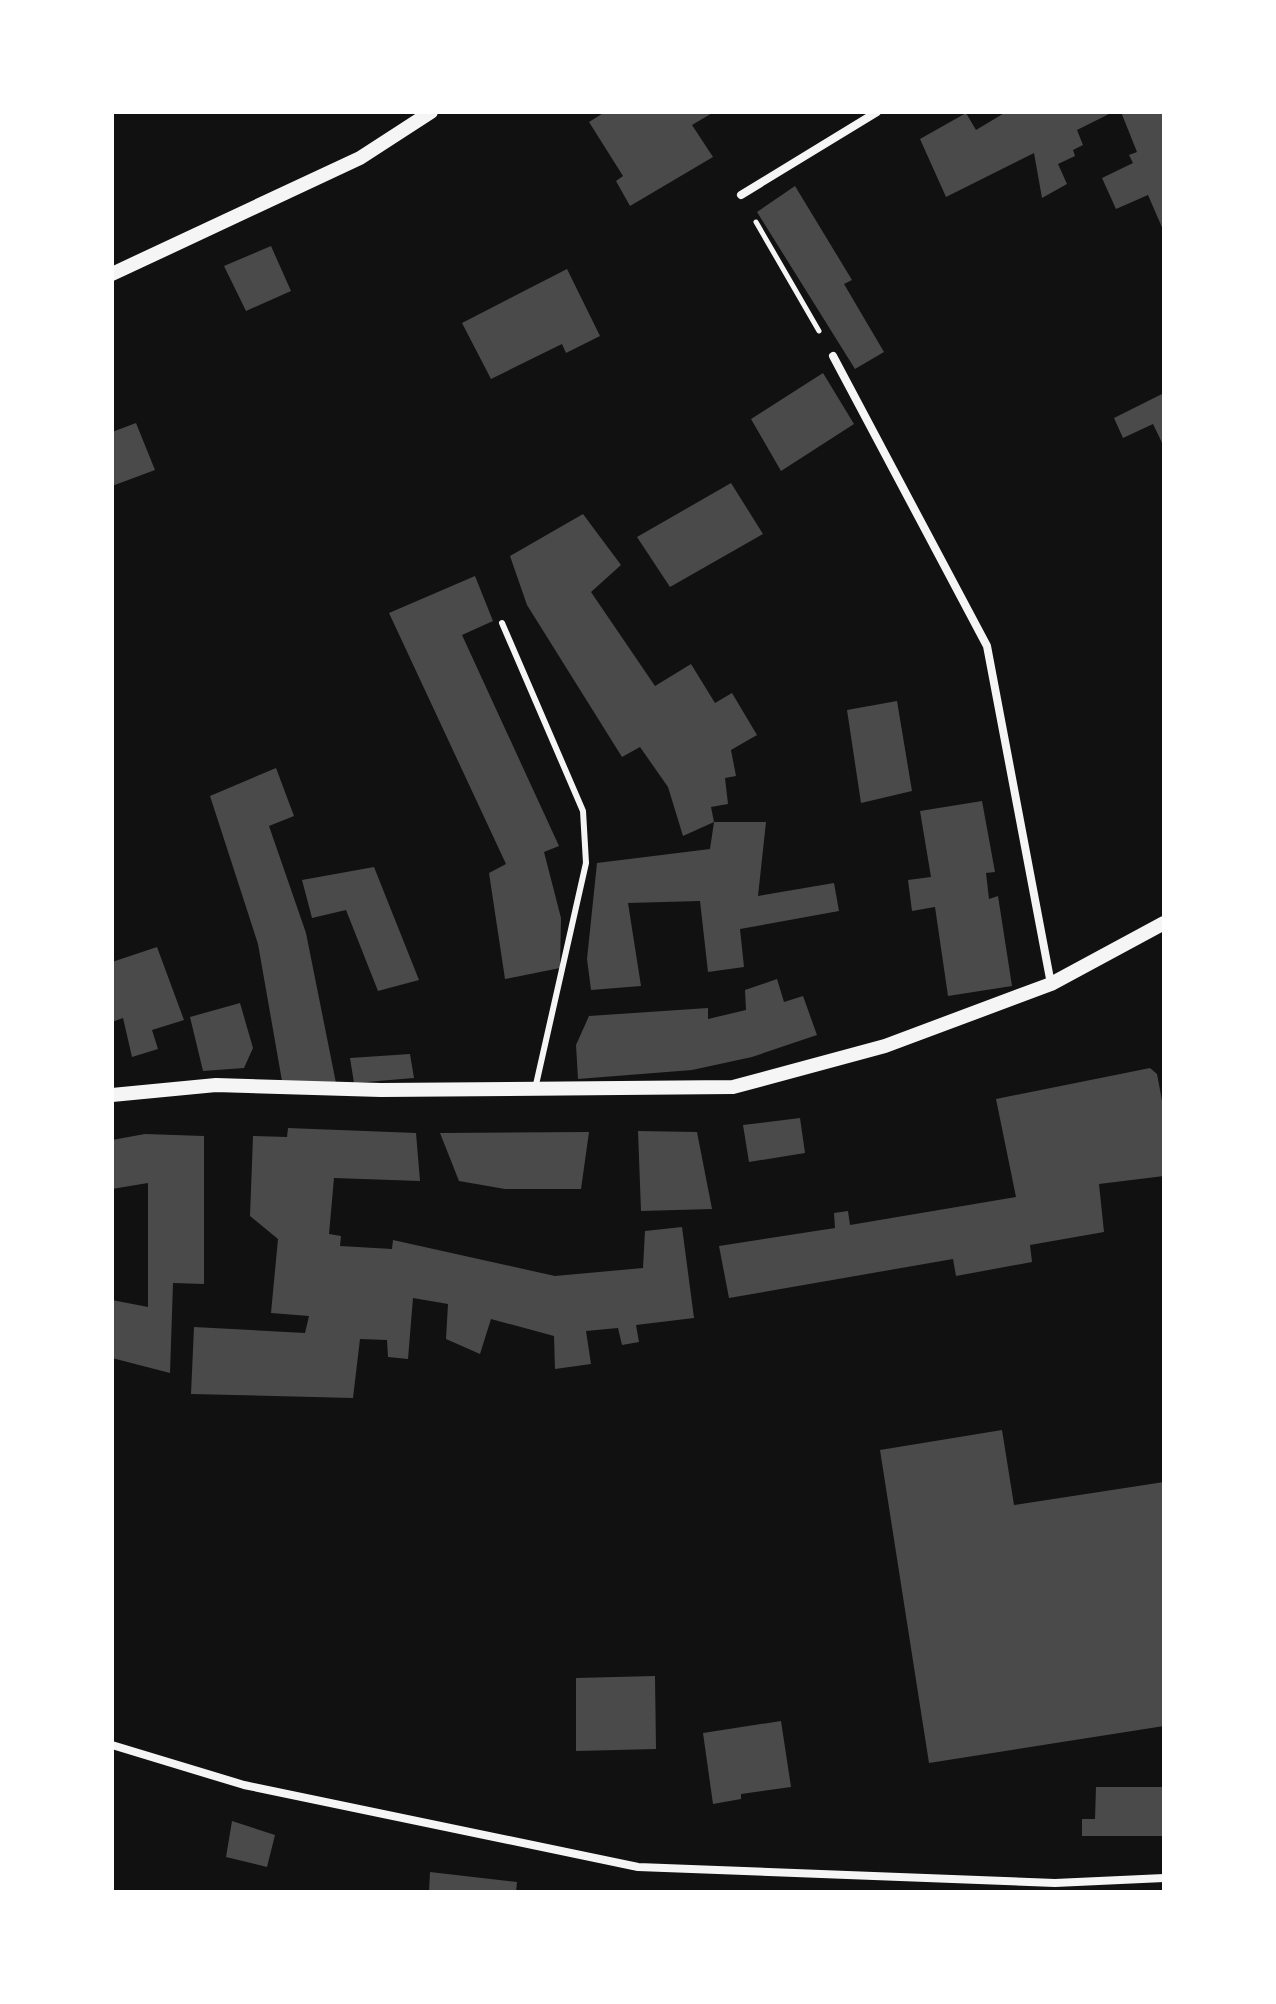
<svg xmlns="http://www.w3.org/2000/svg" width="1276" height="2004" viewBox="0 0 1276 2004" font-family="Montserrat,sans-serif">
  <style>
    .building { fill: #4a4a4a }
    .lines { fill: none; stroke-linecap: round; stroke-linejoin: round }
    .path { stroke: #f5f5f5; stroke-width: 5 }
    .service { stroke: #f5f5f5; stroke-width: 6 }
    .minor { stroke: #f5f5f5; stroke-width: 8 }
    .tertiary { stroke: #f5f5f5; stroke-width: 14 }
  </style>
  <rect width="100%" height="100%" fill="#111"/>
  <path class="building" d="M 605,112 L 714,112 L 692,125 L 713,157 L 630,206 L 616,181 L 623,176 L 589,122 Z
    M 1006,112 L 1113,112 L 1077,130 L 1083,145 L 1073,150 L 1075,156 L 1058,164 L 1067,184 L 1042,198 L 1034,153 L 946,197 L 920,139 L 966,113 L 976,130 Z
    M 1121,112 L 1164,112 L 1164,232 L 1148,195 L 1116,209 L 1102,178 L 1133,163 L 1129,155 L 1137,152 Z
    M 795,186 L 852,280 L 844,284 L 884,352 L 855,369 L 757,212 Z
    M 271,246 L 291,291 L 246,311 L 224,266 Z
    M 567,269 L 600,336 L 566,353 L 562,344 L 491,379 L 462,323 Z
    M 823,373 L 854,424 L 781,471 L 751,419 Z
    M 1164,393 L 1164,447 L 1153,424 L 1123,438 L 1114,418 Z
    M 136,423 L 155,470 L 112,486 L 112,432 Z
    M 731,483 L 763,534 L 670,587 L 637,537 Z
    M 583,514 L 621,565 L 591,592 L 655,686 L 691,664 L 715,703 L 732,693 L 757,735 L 731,750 L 736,776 L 725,778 L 728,804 L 711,807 L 714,822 L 683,836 L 668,787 L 640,747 L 622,757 L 527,605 L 510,556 Z
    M 475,576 L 493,621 L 462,635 L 559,846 L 544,852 L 561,918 L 560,968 L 505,979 L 489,873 L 506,864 L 389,613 Z
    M 897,701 L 912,791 L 861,803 L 847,710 Z
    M 276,768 L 294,816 L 269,826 L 306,933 L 336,1083 L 282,1081 L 258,944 L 210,796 Z
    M 982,801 L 995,872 L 986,873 L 989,899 L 998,896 L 1012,986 L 948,996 L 935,907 L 912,911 L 908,880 L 931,877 L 920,811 Z
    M 714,822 L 766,822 L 758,896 L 834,883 L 839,911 L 740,929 L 744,967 L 708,972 L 700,901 L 628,903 L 641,986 L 591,990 L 587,959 L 597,863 L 710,849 Z
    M 374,867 L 419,980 L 378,991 L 346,910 L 312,918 L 302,880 Z
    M 157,947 L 184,1020 L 152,1030 L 158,1049 L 132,1057 L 123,1018 L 112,1022 L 112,962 Z
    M 777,979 L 784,1002 L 803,996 L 817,1035 L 752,1057 L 692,1070 L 578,1079 L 576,1045 L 589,1016 L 708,1008 L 708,1019 L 746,1010 L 745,990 Z
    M 240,1003 L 253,1048 L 244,1068 L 203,1071 L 190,1017 Z
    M 410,1054 L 414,1078 L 354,1083 L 350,1058 Z
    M 1150,1068 L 1157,1074 L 1164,1111 L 1164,1176 L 1099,1184 L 1104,1232 L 1030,1245 L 1032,1262 L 956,1276 L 953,1259 L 729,1298 L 719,1246 L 835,1228 L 834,1213 L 848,1211 L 850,1225 L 1016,1197 L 996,1099 Z
    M 800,1118 L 805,1153 L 749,1162 L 743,1125 Z
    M 288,1128 L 416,1133 L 420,1181 L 334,1178 L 329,1234 L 341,1236 L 340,1246 L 392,1249 L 393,1240 L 555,1276 L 643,1268 L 645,1231 L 682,1227 L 694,1318 L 636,1325 L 639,1342 L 622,1345 L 618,1328 L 586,1331 L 591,1364 L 555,1369 L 554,1336 L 491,1319 L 480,1354 L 446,1339 L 448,1304 L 413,1298 L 408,1359 L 388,1357 L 387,1340 L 360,1339 L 353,1398 L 191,1394 L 194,1327 L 305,1333 L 309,1316 L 271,1313 L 278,1239 L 250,1216 L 253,1136 L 287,1137 Z
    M 638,1131 L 697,1132 L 712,1209 L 641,1211 Z
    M 589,1132 L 581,1189 L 505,1189 L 459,1181 L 440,1133 Z
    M 145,1134 L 204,1136 L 204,1284 L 173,1283 L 170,1373 L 112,1358 L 112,1300 L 148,1307 L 148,1183 L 112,1189 L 112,1140 Z
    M 1002,1430 L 1014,1505 L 1164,1482 L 1164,1726 L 929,1763 L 880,1450 Z
    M 655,1676 L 656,1749 L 576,1751 L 576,1678 Z
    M 781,1721 L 791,1787 L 741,1794 L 741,1799 L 713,1804 L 703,1733 Z
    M 1096,1787 L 1164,1787 L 1164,1836 L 1082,1836 L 1082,1819 L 1095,1819 Z
    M 232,1821 L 275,1835 L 267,1867 L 226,1857 Z
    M 430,1872 L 517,1882 L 516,1892 L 429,1892 Z"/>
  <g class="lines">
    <path class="path" d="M 756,222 L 819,331"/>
    <path class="service" d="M 502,623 L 583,811 L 586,863 L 535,1089"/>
    <path class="minor" d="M 741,195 L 877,112
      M 833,356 L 987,646 L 1051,984
      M 112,1745 L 244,1785 L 638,1867 L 1055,1883 L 1164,1878"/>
    <path class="tertiary" d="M 112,274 L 360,158 L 431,112
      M 112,1095 L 216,1085 L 381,1090 L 733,1087 L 885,1046 L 1051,984 L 1164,923"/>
  </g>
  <rect width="1276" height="2004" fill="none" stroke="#ffffff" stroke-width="228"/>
</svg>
